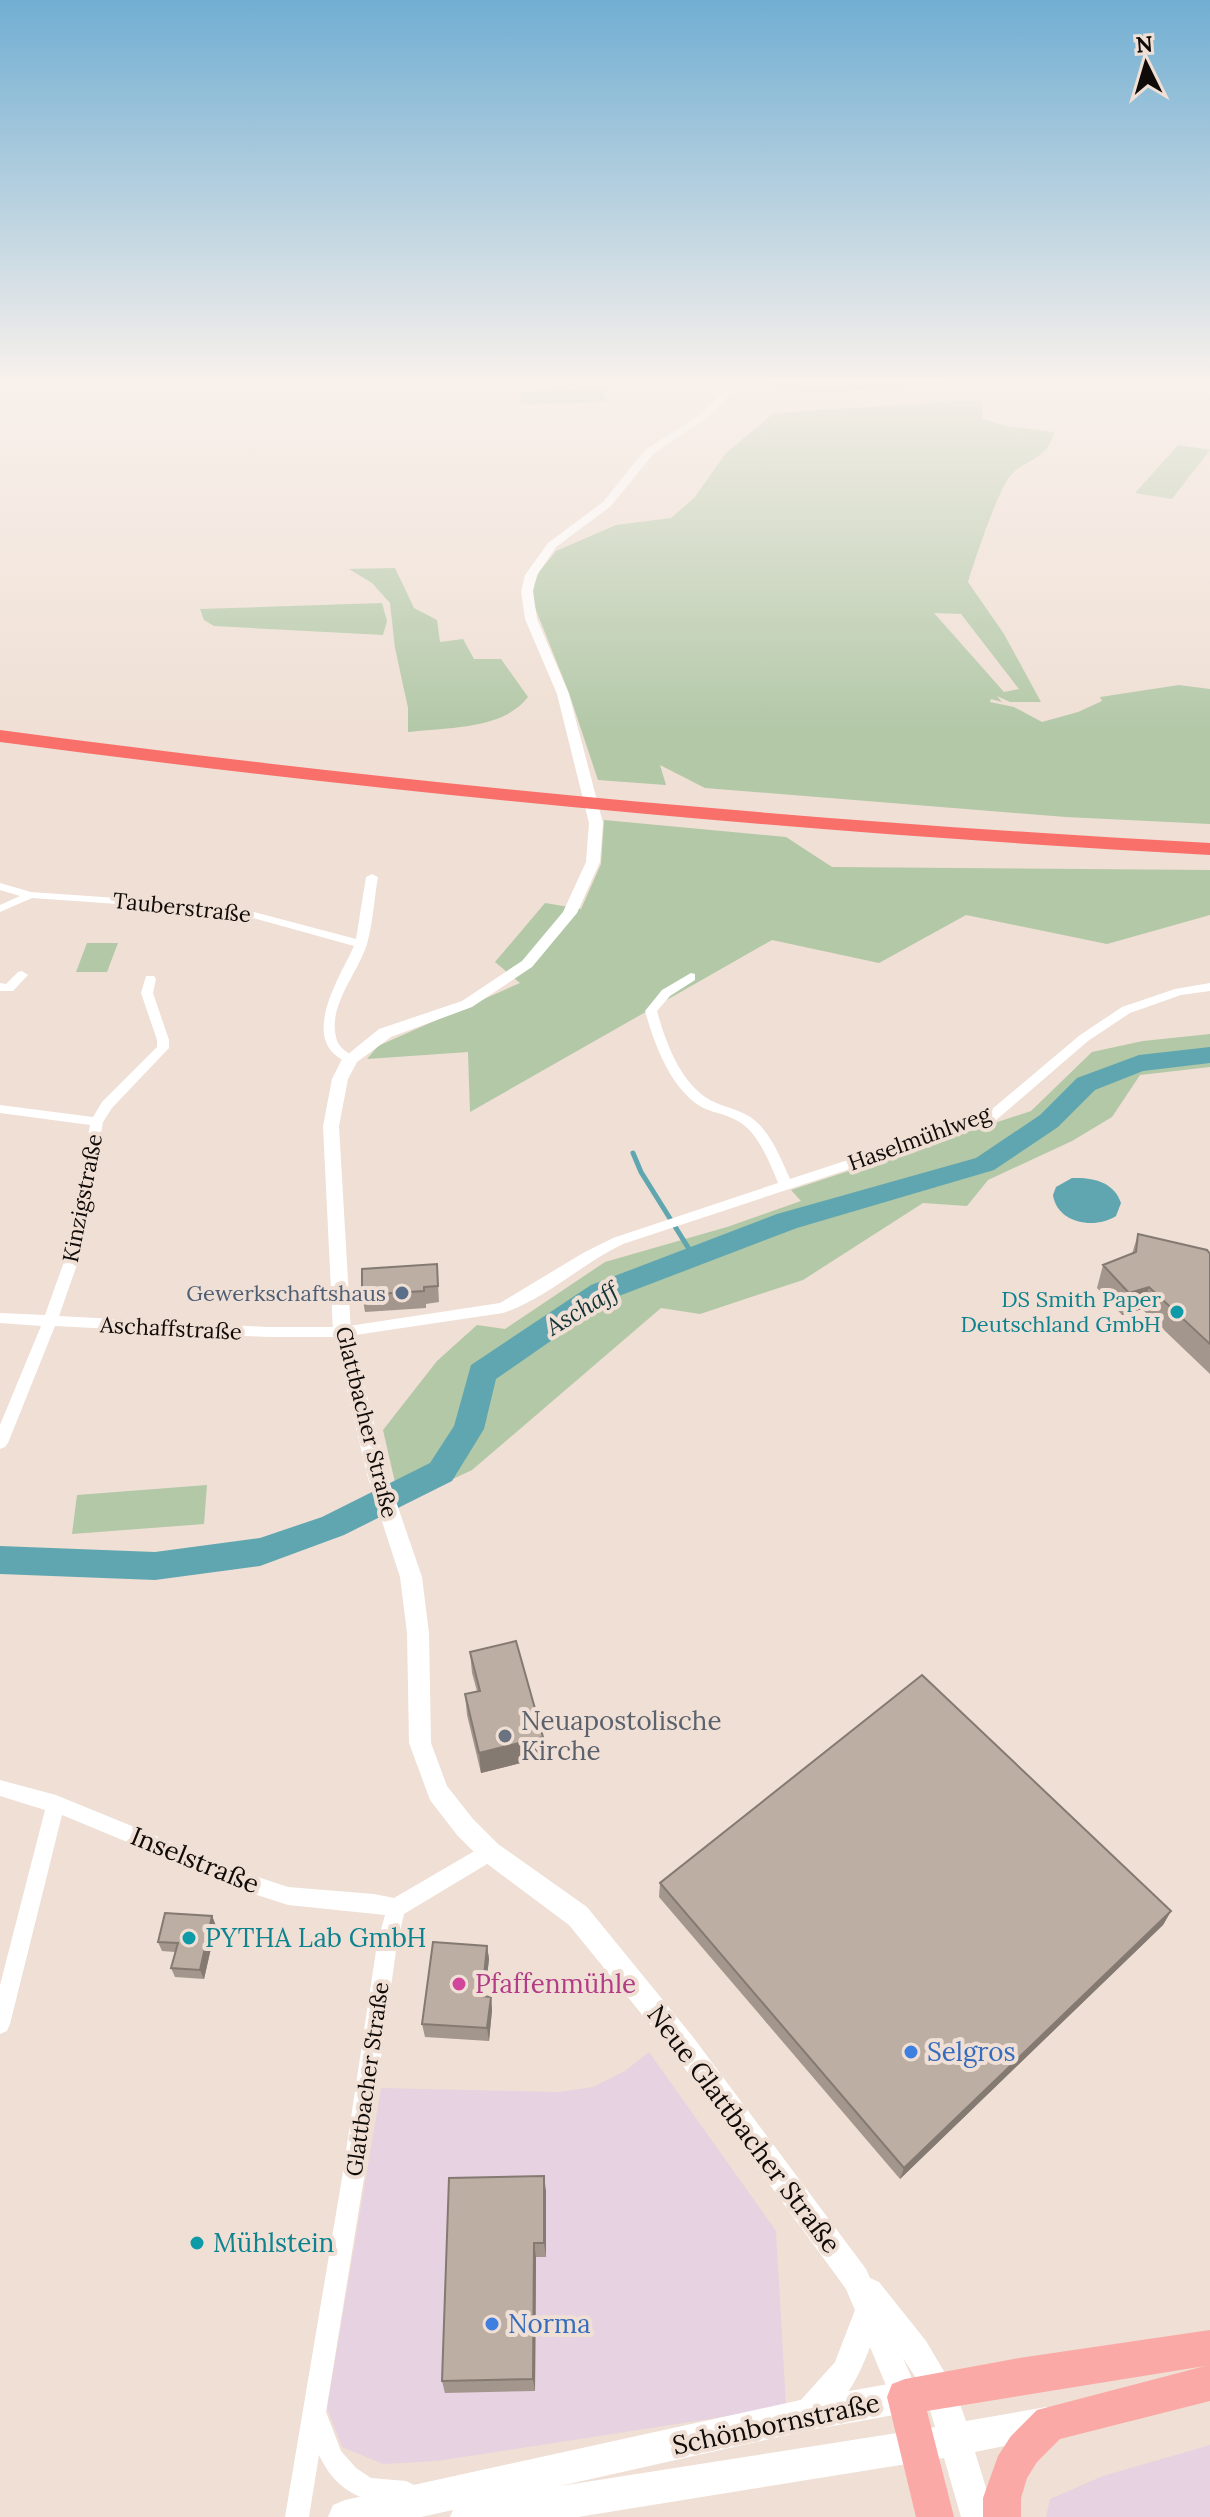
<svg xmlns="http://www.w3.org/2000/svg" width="1210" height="2517" viewBox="0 0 1210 2517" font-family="Lora,serif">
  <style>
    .commercial { fill: #e6d2e1 }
    .green { fill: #b2c8a7; fill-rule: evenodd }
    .water { fill: #60a6b0 }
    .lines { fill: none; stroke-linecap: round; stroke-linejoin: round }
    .stream { stroke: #60a6b0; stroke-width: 5 }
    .river { fill: #60a6b0; fill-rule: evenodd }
    .minor { fill: #fff; fill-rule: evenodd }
    .tertiary { fill: #fff; fill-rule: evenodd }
    .secondary { fill: #fff; fill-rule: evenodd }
    .primary { fill: #fba9a6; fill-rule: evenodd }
    .motorway { fill: #f96f6a; fill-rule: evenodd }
    .wall { fill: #a3968c }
    .shaded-wall { fill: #847a72 }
    .building { fill: #bdaea3; stroke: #847a72; stroke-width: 2 }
    .service-dot { fill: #5c6f8a; stroke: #efdfd4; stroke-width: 3 }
    .culture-dot { fill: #0f9aa8; stroke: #efdfd4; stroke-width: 3 }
    .worship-dot { fill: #6b7280; stroke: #efdfd4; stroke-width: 3 }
    .hotel-dot { fill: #d1479c; stroke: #efdfd4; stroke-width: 3 }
    .shop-dot { fill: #3f7fe0; stroke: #efdfd4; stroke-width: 3 }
    .labels { text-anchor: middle; stroke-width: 8; stroke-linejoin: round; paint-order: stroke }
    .street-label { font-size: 22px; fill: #100b08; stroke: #efdfd4 }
    .service-label { font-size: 22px; fill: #4e5e75; stroke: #efdfd4; text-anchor: end }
    .culture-label { font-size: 22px; fill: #0d838f; stroke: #efdfd4; text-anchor: end }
    .water-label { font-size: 24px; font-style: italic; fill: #103438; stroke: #efdfd4 }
    .near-worship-label { font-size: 26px; fill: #5b616d; stroke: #efdfd4; text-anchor: start }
    .near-street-label { font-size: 26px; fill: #100b08; stroke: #efdfd4 }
    .near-culture-label { font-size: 26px; fill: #0d838f; stroke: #efdfd4; text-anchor: start }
    .near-hotel-label { font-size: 26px; fill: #b23c85; stroke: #efdfd4; text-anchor: start }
    .near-shop-label { font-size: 26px; fill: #366cbe; stroke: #efdfd4; text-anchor: start }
  </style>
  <rect width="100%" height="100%" fill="#efdfd4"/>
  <path class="commercial" d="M 649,2052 L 776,2231 L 786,2407 L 437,2461 L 383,2464 L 342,2447 L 327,2408 L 381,2088 L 559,2092 L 593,2087 L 625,2071 Z
    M 1210,2445 L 1210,2517 L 1046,2517 L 1050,2499 L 1103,2476 Z"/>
  <path class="green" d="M 770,380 L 955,380 L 942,384 L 829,392 L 779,390 Z
    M 602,389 L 607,402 L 521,405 L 519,392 Z
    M 956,401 L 982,401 L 983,419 L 1006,426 L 1054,432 C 1048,460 1027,458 1011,475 C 999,487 974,562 968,582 L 1004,634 L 1041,702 L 1010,702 L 997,696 L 1002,702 L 991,699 L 990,702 L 1014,707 L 1042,722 L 1078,712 L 1102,701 L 1100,697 L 1179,685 L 1210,689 L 1210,824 L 1066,817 L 705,788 L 660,765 L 666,785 L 598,780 L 569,693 L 530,595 L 539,572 L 556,551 L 616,525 L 671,518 L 694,498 L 726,453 L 774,413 ZM 934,613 L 961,614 L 1019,689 L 1004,692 Z
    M 1178,445 L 1210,450 L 1172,499 L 1135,493 Z
    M 395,568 L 414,608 L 437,620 L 440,642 L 463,639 L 474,659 L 501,659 L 528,697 C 503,730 447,727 408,732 L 408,708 L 395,648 L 390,603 L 372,583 L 349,569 Z
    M 382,603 L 387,621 L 383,635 L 214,626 L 204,620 L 200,609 Z
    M 604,820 L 786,837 L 832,867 L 1210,870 L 1210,915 L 1107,944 L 966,915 L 879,963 L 772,940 L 470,1112 L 468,1052 L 367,1059 L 378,1046 L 520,983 L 495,962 L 545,903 L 581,909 L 601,864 Z
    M 87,943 L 118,943 L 107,972 L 76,972 Z
    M 1210,1034 L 1210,1067 L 1140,1075 L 1112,1117 L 1072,1141 L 988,1180 L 967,1206 L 923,1203 L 803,1280 L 700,1314 L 661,1308 L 472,1470 L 400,1504 L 383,1430 L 437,1361 L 477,1325 L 505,1329 L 605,1262 L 727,1227 L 801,1201 L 791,1190 L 1031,1111 L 1092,1052 L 1143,1041 Z
    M 207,1485 L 204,1524 L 72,1534 L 77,1495 Z"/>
  <path class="water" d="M 1072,1178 C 1093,1177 1114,1182 1121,1203 L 1116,1216 C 1094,1230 1057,1223 1053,1195 L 1056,1187 Z"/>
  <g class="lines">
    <path class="stream" d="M 633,1153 L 641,1172 L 694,1257"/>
    <path class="river" d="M 1210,1047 L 1210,1063 L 1143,1071 L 1095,1090 L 1058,1127 L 994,1170 L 797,1228 L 611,1299 L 496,1379 L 484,1429 L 452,1481 L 344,1535 L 260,1566 L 155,1580 L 0,1574 L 0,1546 L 155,1552 L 260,1538 L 322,1517 L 430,1463 L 454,1426 L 471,1365 L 591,1285 L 777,1214 L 976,1158 L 1040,1115 L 1077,1078 L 1139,1055 Z"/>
    <path class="minor" d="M 372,874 L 378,877 C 374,899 373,923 367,944 C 358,973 328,1005 336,1037 C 338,1049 349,1052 356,1059 L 350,1063 C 296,1044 339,979 354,946 L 231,912 L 32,898 L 0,912 L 0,905 L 20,896 L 0,890 L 0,883 L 31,892 L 231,906 L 356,939 L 366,877 Z
      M 22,971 L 28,975 L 13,991 L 0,991 L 0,983 L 6,984 L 18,972 Z
      M 691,973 L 695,974 L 695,980 L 670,996 L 657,1011 C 665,1040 677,1073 700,1093 C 713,1105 729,1106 745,1114 C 768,1125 780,1157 790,1179 L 985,1115 L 1080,1035 L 1122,1007 L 1175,989 L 1210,983 L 1210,991 L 1181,995 L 1130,1013 L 1088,1041 L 995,1121 L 623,1244 C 581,1264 546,1299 503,1313 L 342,1337 L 267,1337 L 55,1326 L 8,1443 L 5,1447 L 0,1449 L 0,1425 L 41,1326 L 0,1323 L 0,1313 L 45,1315 L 65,1259 L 90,1125 L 0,1113 L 0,1105 L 93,1117 L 102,1102 L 157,1047 L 157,1040 L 141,993 L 146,976 L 154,976 L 156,979 L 153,993 L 169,1040 L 169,1048 L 112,1108 L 103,1122 L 79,1259 L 59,1316 L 267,1327 L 342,1327 L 500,1303 L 583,1253 L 613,1238 L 778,1183 C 769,1161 757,1129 734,1119 C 720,1112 706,1112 694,1102 C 668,1081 654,1043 645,1011 L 662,990 Z
      M 0,1780 L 56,1795 L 249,1874 L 288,1887 L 374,1894 L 394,1898 L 483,1846 L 490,1843 L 497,1846 L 499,1852 L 497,1858 L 404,1914 L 397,1944 L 364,2178 L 326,2412 L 341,2451 L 356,2468 L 371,2478 L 406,2481 L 414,2485 L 418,2493 L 414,2501 C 405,2505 399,2504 389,2503 C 355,2501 333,2485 319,2455 L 309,2517 L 285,2517 L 342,2178 L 377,1944 L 385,1915 L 288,1905 L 248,1892 L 62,1815 L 10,2024 L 7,2031 L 0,2034 L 0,1985 L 45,1810 L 0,1796 Z"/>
    <path class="tertiary" d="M 734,380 L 744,380 L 707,418 L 653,454 L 611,506 L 556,547 L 537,575 L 533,591 L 537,619 L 569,694 L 603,823 L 600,862 L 577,913 L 532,967 L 472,1007 L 391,1037 L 357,1062 L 348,1079 L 339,1126 L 351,1332 L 388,1478 L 422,1577 L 429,1633 L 431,1743 L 447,1786 L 473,1819 L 498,1844 L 587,1907 L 693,2037 L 866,2269 L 870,2278 L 879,2282 L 926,2341 L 955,2390 L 950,2400 L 940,2405 L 930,2400 L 903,2358 L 920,2397 L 915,2407 L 905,2412 L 895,2407 L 870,2347 C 859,2377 841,2413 810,2426 L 800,2421 L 795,2411 L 800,2401 L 835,2362 L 855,2310 L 846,2289 L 675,2055 L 569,1925 L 482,1860 L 457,1835 L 430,1800 L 409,1743 L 407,1633 L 400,1577 L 368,1478 L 333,1332 L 323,1126 L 332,1079 L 342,1059 L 379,1029 L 462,1001 L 522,961 L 563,912 L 586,862 L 589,823 L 557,694 L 525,619 L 521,591 L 525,575 L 548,543 L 603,502 L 645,450 L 701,414 Z"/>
    <path class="secondary" d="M 940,2374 L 951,2379 L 966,2421 L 1046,2407 L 1058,2411 L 1062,2423 L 1058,2435 L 975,2452 L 995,2517 L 961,2517 L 944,2458 L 578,2517 L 450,2517 L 453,2510 L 421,2517 L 328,2517 L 333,2505 L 345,2500 L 805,2399 L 905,2381 L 917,2385 L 921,2397 L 917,2409 L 905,2413 L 805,2431 L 560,2486 L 935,2427 L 924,2390 L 929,2379 Z"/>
    <path class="primary" d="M 1210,2330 L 1210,2401 L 1060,2439 L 1037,2462 L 1027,2478 L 1021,2498 L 1021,2517 L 983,2517 L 983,2498 L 998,2456 L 1011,2436 L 1037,2410 L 1205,2366 L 927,2411 L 954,2517 L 916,2517 L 887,2397 L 892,2384 L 905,2379 L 1019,2358 Z"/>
    <path class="motorway" d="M 0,730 C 402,784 805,821 1210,843 L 1210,855 C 805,833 402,795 0,742 Z"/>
  </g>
  <path class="wall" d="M 1138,1234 L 1210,1254 L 1210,1374 L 1142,1309 L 1122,1315 L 1097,1288 L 1103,1265 L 1132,1254 Z
    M 437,1264 L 439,1302 L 426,1304 L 426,1308 L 365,1312 L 362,1295 Z
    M 470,1652 L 543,1737 L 544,1757 L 481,1773 L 467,1715 L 465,1694 L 477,1691 L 472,1673 Z
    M 660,1883 L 1171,1911 L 1163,1925 L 900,2179 L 659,1897 Z
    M 212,1916 L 216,1926 L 204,1979 L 175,1977 L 171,1968 L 175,1952 L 162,1951 L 158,1942 Z
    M 487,1946 L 489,1959 L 485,1996 L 491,1997 L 492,2010 L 489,2041 L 425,2037 L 422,2024 Z
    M 544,2176 L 546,2257 L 536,2257 L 535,2391 L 445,2393 L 442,2381 Z"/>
  <path class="shaded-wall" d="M 1149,1287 L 1142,1309 L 1122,1315 L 1129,1293 Z
    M 543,1737 L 544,1757 L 481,1773 L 479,1753 Z
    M 1171,1911 L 1163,1925 L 900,2179 L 904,2168 Z
    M 212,1916 L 216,1926 L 204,1979 L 200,1970 Z
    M 487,1946 L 489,1959 L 483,2009 L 482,1996 Z
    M 491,1997 L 492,2010 L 489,2041 L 487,2028 Z
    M 544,2176 L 546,2191 L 546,2257 L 544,2243 Z
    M 534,2243 L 536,2257 L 535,2391 L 533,2379 Z"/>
  <path class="building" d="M 1138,1234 L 1207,1250 L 1210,1254 L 1210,1344 L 1149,1287 L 1129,1293 L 1103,1265 L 1136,1252 Z
    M 437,1264 L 438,1286 L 424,1287 L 424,1291 L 362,1295 L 362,1269 Z
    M 516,1641 L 543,1737 L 479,1753 L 465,1694 L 480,1691 L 470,1652 Z
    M 922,1675 L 1171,1911 L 904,2168 L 660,1883 Z
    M 165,1913 L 212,1916 L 200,1970 L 171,1968 L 178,1943 L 158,1942 Z
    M 433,1942 L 487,1946 L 482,1996 L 491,1997 L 487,2028 L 422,2024 Z
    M 544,2176 L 544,2243 L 534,2243 L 533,2379 L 442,2381 L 449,2178 Z"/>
  <linearGradient id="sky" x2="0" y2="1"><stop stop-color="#71aed2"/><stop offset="0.52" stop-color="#f8f1ec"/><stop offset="1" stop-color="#f8f1ec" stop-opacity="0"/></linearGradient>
  <rect width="1210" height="732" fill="url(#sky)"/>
  <circle class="service-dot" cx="402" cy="1293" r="8"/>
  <g class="culture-dot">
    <circle cx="1177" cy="1312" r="8"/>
    <circle cx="189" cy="1938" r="8"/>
    <circle cx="197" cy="2243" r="8"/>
  </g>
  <circle class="worship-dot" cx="505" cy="1736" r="8"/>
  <circle class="hotel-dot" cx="459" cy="1984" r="8"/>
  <g class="shop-dot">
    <circle cx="911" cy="2052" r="8"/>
    <circle cx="492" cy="2324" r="8"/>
  </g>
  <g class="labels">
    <g class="street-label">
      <text transform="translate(182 907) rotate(6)" y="8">Tauberstraße</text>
      <text transform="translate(919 1138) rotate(-20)" y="8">Haselmühlweg</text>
      <text transform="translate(82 1198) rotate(-79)" y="8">Kinzigstraße</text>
      <text transform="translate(171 1328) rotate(3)" y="8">Aschaffstraße</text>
      <text transform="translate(367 1422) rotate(76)" y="8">Glattbacher Straße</text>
      <text transform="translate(367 2079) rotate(-82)" y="8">Glattbacher Straße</text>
    </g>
    <g class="service-label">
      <text x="386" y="1301">Gewerkschaftshaus</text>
    </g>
    <g class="culture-label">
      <text x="1161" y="1307">DS Smith Paper<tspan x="1161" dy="25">Deutschland GmbH</tspan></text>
    </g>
    <g class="water-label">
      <text transform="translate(582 1309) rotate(-31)" y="8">Aschaff</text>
    </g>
    <g class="near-worship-label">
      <text x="521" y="1730">Neuapostolische<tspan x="521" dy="30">Kirche</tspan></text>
    </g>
    <g class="near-street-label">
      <text transform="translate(195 1860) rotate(22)" y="9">Inselstraße</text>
      <text transform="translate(744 2129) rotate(53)" y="9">Neue Glattbacher Straße</text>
      <text transform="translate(776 2424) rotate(-12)" y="9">Schönbornstraße</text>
    </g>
    <g class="near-culture-label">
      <text x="205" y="1947">PYTHA Lab GmbH</text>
      <text x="213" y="2252">Mühlstein</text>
    </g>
    <g class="near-hotel-label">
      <text x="475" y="1993">Pfaffenmühle</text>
    </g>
    <g class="near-shop-label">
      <text x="927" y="2061">Selgros</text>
      <text x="508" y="2333">Norma</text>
    </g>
  </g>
  <g transform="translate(1146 64) rotate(355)" stroke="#efdfd4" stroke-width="6" paint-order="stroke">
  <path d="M0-6L14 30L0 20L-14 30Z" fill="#100b08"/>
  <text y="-12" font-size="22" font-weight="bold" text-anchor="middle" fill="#100b08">N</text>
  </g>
</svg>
